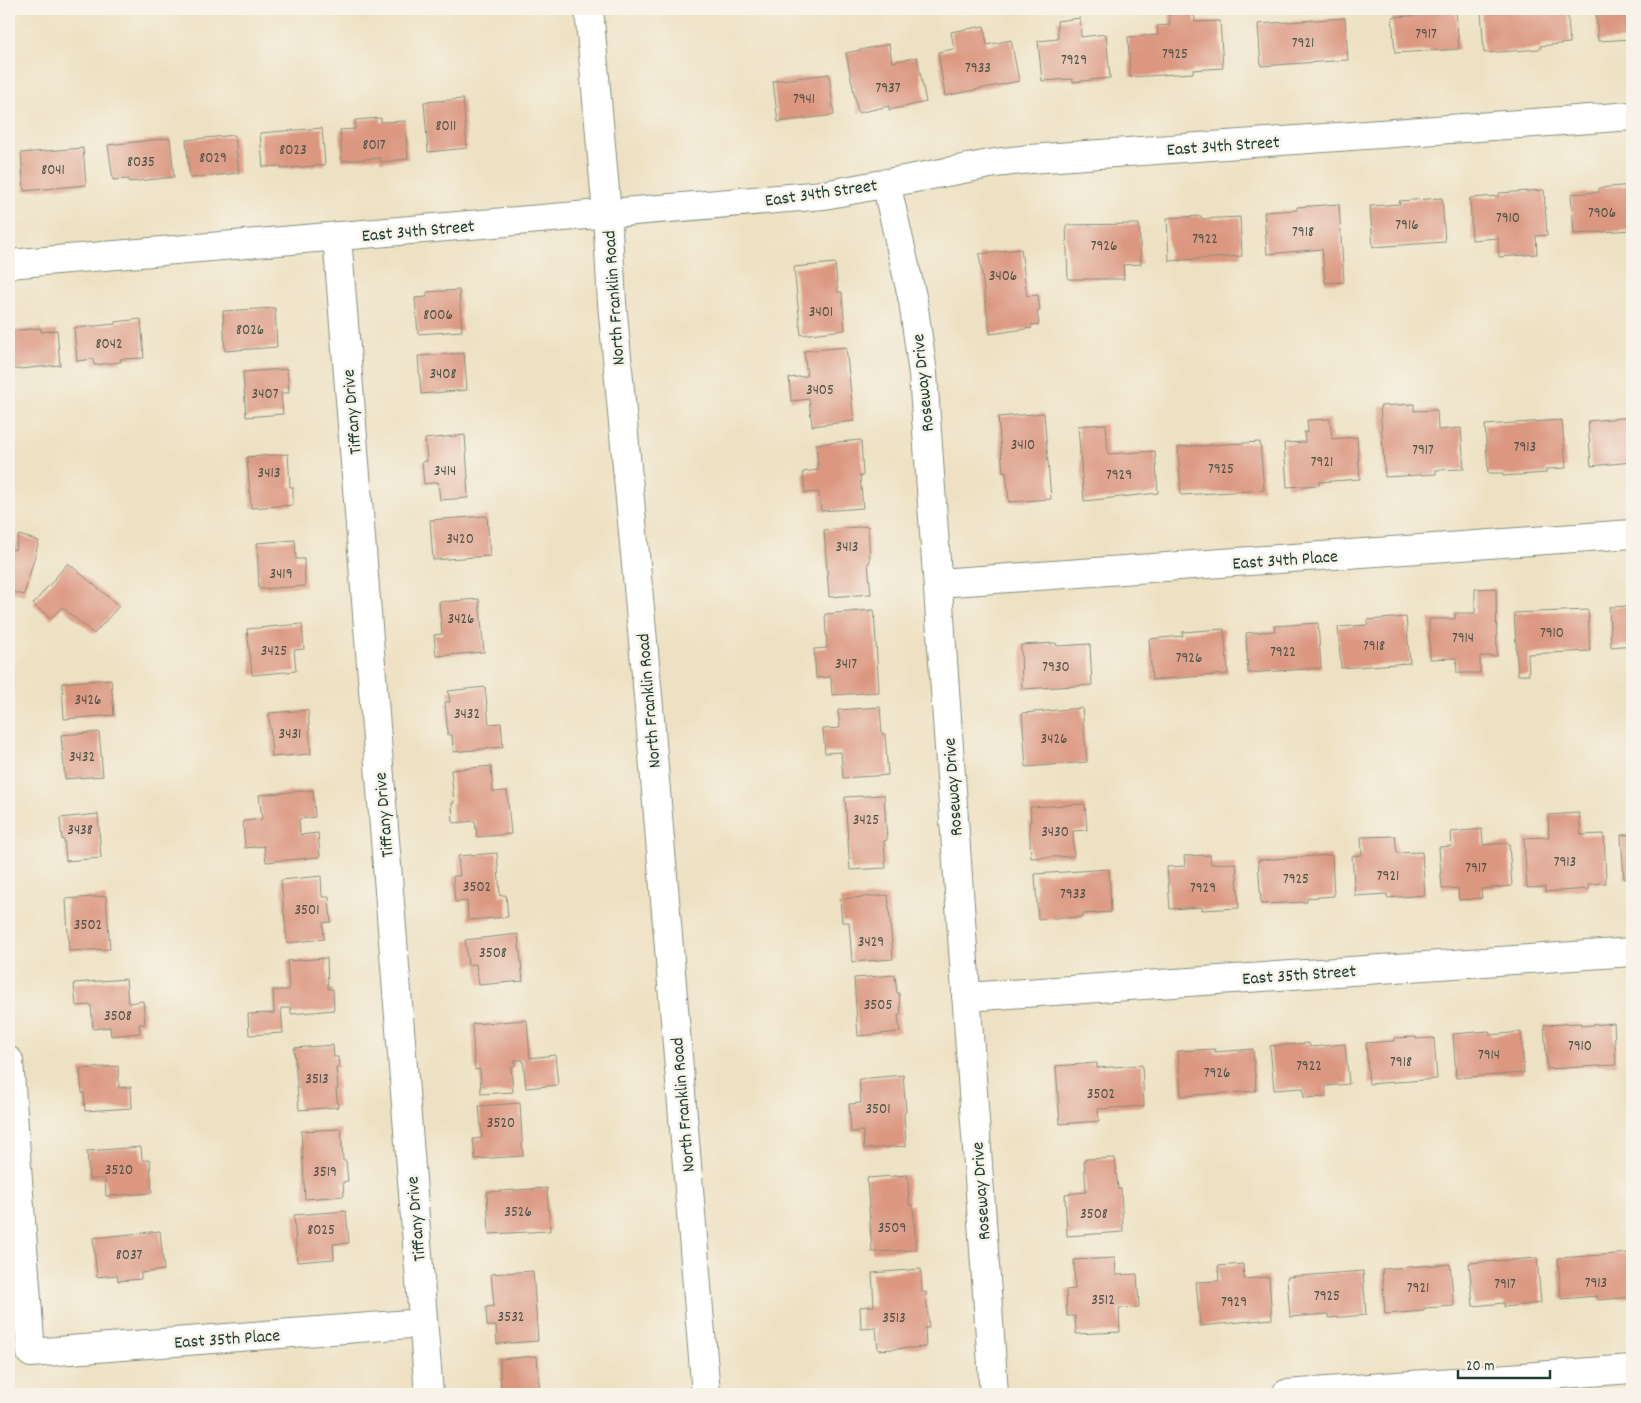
<svg xmlns="http://www.w3.org/2000/svg" width="1641" height="1403" viewBox="0 0 1641 1403" font-family="Dekko,sans-serif">
  <style>
    .building { fill: #dc9781 }
    .lines { fill: none; stroke-linecap: round; stroke-linejoin: round }
    .street-casing { stroke: #868f7c; stroke-width: 30 }
    .secondary-casing { stroke: #868f7c; stroke-width: 30 }
    .street { stroke: #fff; stroke-width: 28 }
    .secondary { stroke: #fff; stroke-width: 28 }
    .labels { text-anchor: middle; stroke-width: 5; stroke-linejoin: round; paint-order: stroke }
    .number-label { font-size: 15px; fill: #4e5447 }
    .street-label { font-size: 18px; fill: #1f3d34; stroke: #f7f3e8 }
  </style>
  <rect width="100%" height="100%" fill="#f7f3e8"/>
  <filter id="ink" filterUnits="userSpaceOnUse"><feTurbulence type="fractalNoise" baseFrequency=".02" numOctaves="2"/><feDisplacementMap in="SourceGraphic" scale="10" xChannelSelector="R" yChannelSelector="G"/><feConvolveMatrix kernelMatrix="1 2 1 2 8 2 1 2 1" color-interpolation-filters="sRGB"/></filter>
  <filter id="wash" filterUnits="userSpaceOnUse"><feTurbulence type="fractalNoise" baseFrequency=".0096" numOctaves="4" result="noise"/><feDisplacementMap in="SourceGraphic" scale="20" xChannelSelector="R" yChannelSelector="G"/><feGaussianBlur stdDeviation="1.12" result="paint"/><feColorMatrix in="noise" values="0 0 0 0 0 0 0 0 0 0 0 0 0 0 0 0 0 1.4 0 .05"/><feComposite in="paint" operator="in"/></filter>
  <g filter="url(#wash)">
    <rect width="100%" height="100%" fill="#eee1c3"/>
    <g id="blocks">
      <path class="building" d="M 1194,9 L 1195,22 L 1220,21 L 1223,68 L 1193,70 L 1193,73 L 1130,77 L 1128,37 L 1158,35 L 1157,26 L 1170,25 L 1169,11 Z
        M 1423,9 L 1456,9 L 1459,49 L 1395,53 L 1392,17 L 1424,15 Z
        M 1493,9 L 1567,9 L 1570,43 L 1540,46 L 1541,49 L 1484,53 L 1481,10 Z
        M 1596,9 L 1632,9 L 1632,39 L 1598,41 Z
        M 1080,18 L 1081,37 L 1106,34 L 1110,78 L 1073,82 L 1073,79 L 1042,81 L 1038,41 L 1058,39 L 1057,21 Z
        M 1345,18 L 1348,60 L 1261,66 L 1258,24 Z
        M 984,26 L 987,45 L 1011,40 L 1019,81 L 945,96 L 938,52 L 954,49 L 951,32 Z
        M 889,44 L 892,62 L 917,57 L 926,102 L 889,110 L 889,106 L 858,113 L 846,53 Z
        M 829,74 L 834,115 L 778,122 L 773,81 Z
        M 463,99 L 467,148 L 428,152 L 424,102 Z
        M 381,118 L 381,122 L 405,121 L 408,159 L 380,162 L 380,158 L 342,161 L 340,130 L 355,129 L 355,120 Z
        M 322,128 L 325,165 L 281,169 L 281,166 L 263,167 L 260,133 Z
        M 235,135 L 239,173 L 190,178 L 186,140 Z
        M 170,138 L 174,177 L 129,182 L 129,179 L 113,180 L 108,145 Z
        M 83,148 L 86,185 L 24,191 L 21,153 Z
        M 1632,185 L 1632,230 L 1574,234 L 1571,194 L 1599,192 L 1599,188 Z
        M 1544,190 L 1547,235 L 1536,236 L 1537,254 L 1499,257 L 1498,238 L 1472,240 L 1470,198 L 1499,196 L 1499,193 Z
        M 1442,198 L 1445,242 L 1373,247 L 1370,206 L 1400,204 L 1399,201 Z
        M 1339,204 L 1344,282 L 1325,283 L 1322,249 L 1267,254 L 1264,212 L 1297,210 L 1297,207 Z
        M 1201,216 L 1202,219 L 1240,217 L 1242,256 L 1169,261 L 1167,218 Z
        M 1139,224 L 1141,264 L 1123,265 L 1124,279 L 1068,279 L 1066,225 Z
        M 1021,249 L 1027,296 L 1038,295 L 1040,311 L 1037,311 L 1039,324 L 1031,325 L 1032,328 L 990,334 L 979,254 Z
        M 835,263 L 838,292 L 842,292 L 845,330 L 801,335 L 794,267 Z
        M 459,290 L 462,331 L 418,334 L 415,298 L 427,297 L 427,292 Z
        M 275,308 L 277,347 L 225,351 L 223,311 Z
        M 141,319 L 144,358 L 120,359 L 121,362 L 94,365 L 93,359 L 77,361 L 74,328 L 115,324 L 115,322 Z
        M 41,328 L 41,332 L 57,330 L 60,365 L 9,370 L 9,331 Z
        M 846,347 L 854,421 L 812,426 L 809,399 L 791,401 L 789,378 L 807,376 L 804,351 Z
        M 464,353 L 467,390 L 421,394 L 418,356 Z
        M 287,369 L 289,393 L 281,393 L 283,414 L 246,417 L 243,372 Z
        M 1414,404 L 1414,411 L 1437,410 L 1438,430 L 1461,428 L 1464,469 L 1436,470 L 1436,474 L 1385,477 L 1380,406 Z
        M 1044,413 L 1051,499 L 1009,502 L 1006,472 L 1003,473 L 998,417 Z
        M 1632,417 L 1632,462 L 1591,466 L 1588,421 Z
        M 1330,419 L 1332,439 L 1357,437 L 1360,479 L 1319,482 L 1319,485 L 1287,487 L 1284,443 L 1305,442 L 1304,432 L 1308,432 L 1307,420 Z
        M 1562,420 L 1566,468 L 1546,469 L 1546,473 L 1503,476 L 1503,473 L 1488,473 L 1485,425 Z
        M 1106,424 L 1108,454 L 1155,451 L 1158,493 L 1084,501 L 1078,426 Z
        M 465,435 L 468,479 L 467,479 L 468,498 L 440,500 L 438,482 L 424,484 L 422,462 L 427,461 L 425,439 Z
        M 861,440 L 863,476 L 860,476 L 863,508 L 821,511 L 819,492 L 805,493 L 803,472 L 818,470 L 816,444 Z
        M 1260,442 L 1264,490 L 1181,495 L 1178,447 Z
        M 288,454 L 290,487 L 293,487 L 293,505 L 251,508 L 247,457 Z
        M 487,516 L 490,556 L 433,560 L 430,520 Z
        M 868,526 L 870,562 L 868,563 L 871,594 L 829,597 L 824,530 Z
        M 19,535 L 39,541 L 24,595 L 9,591 L 9,548 L 15,550 Z
        M 295,540 L 296,559 L 304,559 L 305,586 L 259,589 L 257,543 Z
        M 68,563 L 119,606 L 94,634 L 62,607 L 51,619 L 33,604 Z
        M 1496,588 L 1497,656 L 1480,656 L 1480,673 L 1457,673 L 1456,658 L 1430,659 L 1429,619 L 1455,619 L 1455,613 L 1475,613 L 1475,589 Z
        M 479,599 L 484,652 L 436,656 L 434,635 L 442,634 L 439,602 Z
        M 1632,606 L 1632,645 L 1611,647 L 1609,607 Z
        M 874,610 L 879,692 L 832,695 L 831,677 L 816,678 L 814,649 L 827,648 L 825,614 Z
        M 1588,610 L 1590,651 L 1528,654 L 1529,675 L 1518,675 L 1514,613 Z
        M 1406,617 L 1410,663 L 1341,668 L 1338,627 L 1368,625 L 1367,620 Z
        M 1318,623 L 1321,668 L 1248,673 L 1246,633 L 1275,631 L 1274,626 Z
        M 302,624 L 304,649 L 294,650 L 296,671 L 252,675 L 247,629 Z
        M 1224,629 L 1228,674 L 1152,680 L 1149,639 L 1183,636 L 1182,632 Z
        M 1056,643 L 1057,646 L 1090,644 L 1092,685 L 1022,689 L 1021,645 Z
        M 111,679 L 114,715 L 64,719 L 62,683 Z
        M 485,687 L 489,724 L 501,723 L 503,747 L 453,752 L 452,735 L 448,735 L 445,702 L 450,702 L 448,691 Z
        M 880,707 L 882,734 L 885,734 L 888,775 L 843,778 L 841,752 L 825,753 L 823,729 L 840,728 L 838,710 Z
        M 1082,708 L 1087,762 L 1026,767 L 1022,713 Z
        M 308,710 L 311,754 L 272,757 L 269,713 Z
        M 99,732 L 103,776 L 65,779 L 61,735 Z
        M 491,766 L 493,792 L 507,791 L 511,834 L 477,837 L 475,821 L 453,823 L 452,803 L 454,803 L 451,770 Z
        M 313,790 L 315,817 L 299,819 L 300,835 L 318,833 L 320,857 L 266,862 L 264,846 L 245,848 L 243,821 L 262,819 L 259,795 Z
        M 884,795 L 887,840 L 884,841 L 886,868 L 850,870 L 845,797 Z
        M 1085,804 L 1087,830 L 1073,831 L 1074,856 L 1031,858 L 1029,822 L 1031,822 L 1030,807 Z
        M 1579,813 L 1581,835 L 1604,834 L 1606,883 L 1588,884 L 1589,889 L 1545,892 L 1545,887 L 1527,888 L 1524,838 L 1549,837 L 1548,815 Z
        M 98,814 L 101,858 L 66,861 L 64,840 L 62,840 L 60,818 Z
        M 1482,829 L 1483,845 L 1509,843 L 1512,886 L 1481,889 L 1482,898 L 1459,900 L 1458,888 L 1442,889 L 1439,847 L 1452,846 L 1451,832 Z
        M 1632,834 L 1632,878 L 1624,879 L 1621,835 Z
        M 1395,836 L 1397,853 L 1422,852 L 1425,895 L 1387,898 L 1387,894 L 1355,896 L 1352,856 L 1362,855 L 1361,837 Z
        M 497,853 L 500,896 L 506,895 L 508,917 L 468,920 L 467,901 L 455,902 L 453,876 L 460,876 L 458,856 Z
        M 1210,855 L 1211,864 L 1236,863 L 1239,908 L 1202,910 L 1202,907 L 1170,909 L 1167,867 L 1185,866 L 1184,856 Z
        M 1332,855 L 1334,896 L 1307,898 L 1307,902 L 1261,904 L 1258,860 Z
        M 1109,869 L 1111,912 L 1083,914 L 1083,917 L 1038,919 L 1035,874 Z
        M 321,876 L 322,897 L 329,897 L 331,922 L 323,923 L 324,939 L 287,943 L 281,880 Z
        M 888,895 L 893,959 L 852,962 L 849,922 L 842,922 L 840,899 Z
        M 106,896 L 110,949 L 69,951 L 66,899 Z
        M 518,934 L 523,981 L 479,985 L 476,964 L 468,965 L 465,940 Z
        M 327,958 L 328,989 L 333,989 L 334,1010 L 291,1014 L 291,1008 L 281,1008 L 283,1033 L 249,1035 L 248,1014 L 274,1013 L 273,990 L 289,990 L 287,961 Z
        M 895,975 L 897,993 L 899,993 L 901,1015 L 898,1015 L 900,1032 L 858,1036 L 854,978 Z
        M 126,979 L 128,1003 L 143,1001 L 145,1024 L 139,1024 L 140,1033 L 111,1036 L 110,1027 L 93,1029 L 91,1005 L 76,1006 L 74,983 Z
        M 527,1020 L 530,1058 L 555,1055 L 558,1085 L 526,1088 L 523,1060 L 514,1060 L 515,1066 L 511,1067 L 513,1092 L 481,1094 L 480,1069 L 475,1070 L 472,1024 Z
        M 1581,1023 L 1581,1026 L 1614,1023 L 1616,1065 L 1547,1069 L 1544,1025 Z
        M 1489,1031 L 1490,1035 L 1521,1032 L 1524,1073 L 1456,1078 L 1453,1034 Z
        M 1416,1037 L 1416,1039 L 1434,1038 L 1437,1079 L 1369,1084 L 1366,1043 L 1394,1041 L 1394,1038 Z
        M 1309,1043 L 1310,1047 L 1345,1044 L 1349,1084 L 1326,1086 L 1326,1097 L 1304,1098 L 1303,1088 L 1274,1090 L 1270,1046 Z
        M 333,1045 L 334,1057 L 338,1057 L 339,1068 L 336,1068 L 338,1089 L 336,1089 L 338,1107 L 299,1110 L 294,1048 Z
        M 1215,1049 L 1215,1052 L 1253,1049 L 1256,1091 L 1181,1096 L 1178,1051 Z
        M 1097,1063 L 1097,1068 L 1142,1065 L 1144,1106 L 1098,1109 L 1099,1121 L 1060,1124 L 1056,1066 Z
        M 118,1066 L 119,1088 L 131,1087 L 132,1108 L 85,1111 L 84,1093 L 82,1093 L 80,1069 Z
        M 903,1075 L 906,1112 L 904,1113 L 906,1146 L 864,1149 L 863,1131 L 851,1132 L 849,1104 L 861,1103 L 859,1079 Z
        M 520,1103 L 523,1156 L 475,1159 L 473,1139 L 482,1138 L 479,1106 Z
        M 341,1129 L 343,1161 L 346,1161 L 348,1181 L 343,1182 L 344,1196 L 305,1199 L 301,1131 Z
        M 141,1147 L 142,1160 L 150,1160 L 152,1193 L 106,1196 L 105,1179 L 89,1179 L 87,1151 Z
        M 1115,1158 L 1118,1189 L 1121,1189 L 1123,1232 L 1067,1236 L 1065,1194 L 1086,1192 L 1084,1159 Z
        M 908,1175 L 909,1205 L 913,1205 L 916,1250 L 872,1252 L 867,1178 Z
        M 547,1188 L 550,1231 L 489,1234 L 487,1192 Z
        M 346,1211 L 349,1243 L 333,1244 L 334,1259 L 297,1262 L 294,1215 Z
        M 160,1231 L 164,1270 L 141,1273 L 141,1279 L 118,1281 L 117,1275 L 97,1277 L 93,1238 Z
        M 1631,1253 L 1632,1297 L 1598,1300 L 1597,1296 L 1561,1299 L 1558,1258 Z
        M 1115,1258 L 1116,1275 L 1137,1274 L 1139,1307 L 1119,1308 L 1120,1332 L 1076,1334 L 1075,1316 L 1067,1316 L 1066,1290 L 1075,1289 L 1074,1260 Z
        M 1537,1258 L 1541,1303 L 1504,1307 L 1504,1303 L 1473,1306 L 1469,1263 Z
        M 1243,1264 L 1244,1279 L 1269,1277 L 1272,1319 L 1200,1326 L 1196,1282 L 1219,1281 L 1218,1266 Z
        M 1450,1264 L 1454,1306 L 1424,1308 L 1424,1311 L 1385,1314 L 1382,1269 Z
        M 921,1269 L 922,1292 L 926,1292 L 929,1328 L 925,1328 L 926,1347 L 878,1350 L 876,1328 L 861,1329 L 860,1307 L 874,1306 L 872,1273 Z
        M 533,1271 L 538,1341 L 497,1344 L 496,1326 L 487,1326 L 486,1307 L 494,1306 L 491,1274 Z
        M 1363,1271 L 1366,1315 L 1329,1318 L 1328,1314 L 1290,1317 L 1287,1277 Z
        M 537,1356 L 540,1394 L 501,1394 L 500,1359 Z"/>
    </g>
  </g>
  <g filter="url(#ink)">
    <use href="#blocks" fill-opacity="0" stroke="#868f7c" stroke-width="1"/>
    <g class="lines">
      <g class="street-casing">
        <path id="street" d="M 886,183 L 913,301 L 923,374 L 994,1394
          M 337,236 L 429,1394
          M 9,264 L 824,195 L 995,163 L 1030,159 L 1632,116
          M 938,583 L 1632,534
          M 966,997 L 1632,952
          M 9,1061 L 31,1353 L 423,1323
          M 1286,1394 L 1632,1369"/>
      </g>
      <g class="secondary-casing">
        <path id="secondary" d="M 589,9 L 607,214 L 612,303 L 649,707 L 706,1394"/>
      </g>
      <use href="#street" class="street"/>
      <use href="#secondary" class="secondary"/>
    </g>
  </g>
  <g class="labels">
    <g class="number-label">
      <text x="1426" y="38">7917</text>
      <text x="1303" y="47">7921</text>
      <text x="1175" y="58">7925</text>
      <text x="1074" y="64">7929</text>
      <text x="978" y="72">7933</text>
      <text x="888" y="92">7937</text>
      <text x="804" y="103">7941</text>
      <text x="446" y="130">8011</text>
      <text x="374" y="149">8017</text>
      <text x="293" y="154">8023</text>
      <text x="213" y="162">8029</text>
      <text x="141" y="166">8035</text>
      <text x="53" y="174">8041</text>
      <text x="1602" y="217">7906</text>
      <text x="1508" y="222">7910</text>
      <text x="1407" y="229">7916</text>
      <text x="1303" y="236">7918</text>
      <text x="1205" y="243">7922</text>
      <text x="1104" y="250">7926</text>
      <text x="1003" y="280">3406</text>
      <text x="821" y="316">3401</text>
      <text x="438" y="319">8006</text>
      <text x="250" y="334">8026</text>
      <text x="109" y="348">8042</text>
      <text x="443" y="378">3408</text>
      <text x="820" y="394">3405</text>
      <text x="265" y="398">3407</text>
      <text x="1023" y="449">3410</text>
      <text x="1525" y="451">7913</text>
      <text x="1423" y="454">7917</text>
      <text x="1322" y="466">7921</text>
      <text x="1221" y="473">7925</text>
      <text x="445" y="475">3414</text>
      <text x="269" y="477">3413</text>
      <text x="1119" y="479">7929</text>
      <text x="460" y="543">3420</text>
      <text x="847" y="551">3413</text>
      <text x="281" y="578">3419</text>
      <text x="461" y="623">3426</text>
      <text x="1552" y="637">7910</text>
      <text x="1463" y="642">7914</text>
      <text x="1374" y="650">7918</text>
      <text x="274" y="655">3425</text>
      <text x="1283" y="656">7922</text>
      <text x="1189" y="662">7926</text>
      <text x="846" y="668">3417</text>
      <text x="1056" y="671">7930</text>
      <text x="88" y="704">3426</text>
      <text x="467" y="718">3432</text>
      <text x="290" y="738">3431</text>
      <text x="1054" y="743">3426</text>
      <text x="82" y="761">3432</text>
      <text x="866" y="824">3425</text>
      <text x="80" y="834">3438</text>
      <text x="1055" y="836">3430</text>
      <text x="1565" y="866">7913</text>
      <text x="1476" y="872">7917</text>
      <text x="1388" y="880">7921</text>
      <text x="1296" y="883">7925</text>
      <text x="477" y="891">3502</text>
      <text x="1203" y="892">7929</text>
      <text x="1073" y="898">7933</text>
      <text x="307" y="914">3501</text>
      <text x="88" y="929">3502</text>
      <text x="871" y="946">3429</text>
      <text x="493" y="957">3508</text>
      <text x="878" y="1009">3505</text>
      <text x="118" y="1020">3508</text>
      <text x="1580" y="1050">7910</text>
      <text x="1489" y="1059">7914</text>
      <text x="1401" y="1066">7918</text>
      <text x="1309" y="1070">7922</text>
      <text x="1217" y="1077">7926</text>
      <text x="317" y="1083">3513</text>
      <text x="1101" y="1098">3502</text>
      <text x="878" y="1113">3501</text>
      <text x="501" y="1127">3520</text>
      <text x="119" y="1174">3520</text>
      <text x="325" y="1176">3519</text>
      <text x="518" y="1216">3526</text>
      <text x="1094" y="1218">3508</text>
      <text x="892" y="1232">3509</text>
      <text x="321" y="1234">8025</text>
      <text x="129" y="1259">8037</text>
      <text x="1596" y="1287">7913</text>
      <text x="1505" y="1288">7917</text>
      <text x="1418" y="1292">7921</text>
      <text x="1327" y="1300">7925</text>
      <text x="1103" y="1304">3512</text>
      <text x="1234" y="1306">7929</text>
      <text x="511" y="1321">3532</text>
      <text x="894" y="1322">3513</text>
    </g>
    <g class="street-label">
      <text transform="translate(1223 145) rotate(-4)" y="6">East 34th Street</text>
      <text transform="translate(821 192) rotate(-8)" y="6">East 34th Street</text>
      <text transform="translate(418 230) rotate(-5)" y="6">East 34th Street</text>
      <text transform="translate(613 298) rotate(-94)" y="6">North Franklin Road</text>
      <text transform="translate(922 383) rotate(-96)" y="6">Roseway Drive</text>
      <text transform="translate(351 412) rotate(-95)" y="6">Tiffany Drive</text>
      <text transform="translate(1285 559) rotate(-4)" y="6">East 34th Place</text>
      <text transform="translate(648 701) rotate(-95)" y="6">North Franklin Road</text>
      <text transform="translate(952 787) rotate(-94)" y="6">Roseway Drive</text>
      <text transform="translate(383 815) rotate(-95)" y="6">Tiffany Drive</text>
      <text transform="translate(1299 974) rotate(-4)" y="6">East 35th Street</text>
      <text transform="translate(682 1105) rotate(-95)" y="6">North Franklin Road</text>
      <text transform="translate(980 1191) rotate(-94)" y="6">Roseway Drive</text>
      <text transform="translate(415 1219) rotate(-95)" y="6">Tiffany Drive</text>
      <text transform="translate(227 1338) rotate(-4)" y="6">East 35th Place</text>
    </g>
  </g>
  <rect width="1641" height="1403" fill="none" stroke="#f7f3e8" stroke-width="30"/>
  <path d="M1458 1370v8h92v-8" fill="none" stroke="#1f3d34" stroke-width="2.5"/>
  <text x="1466" y="1370" font-size="15" fill="#1f3d34" stroke="#f7f3e8" stroke-width="4" paint-order="stroke">20 m</text>
</svg>
